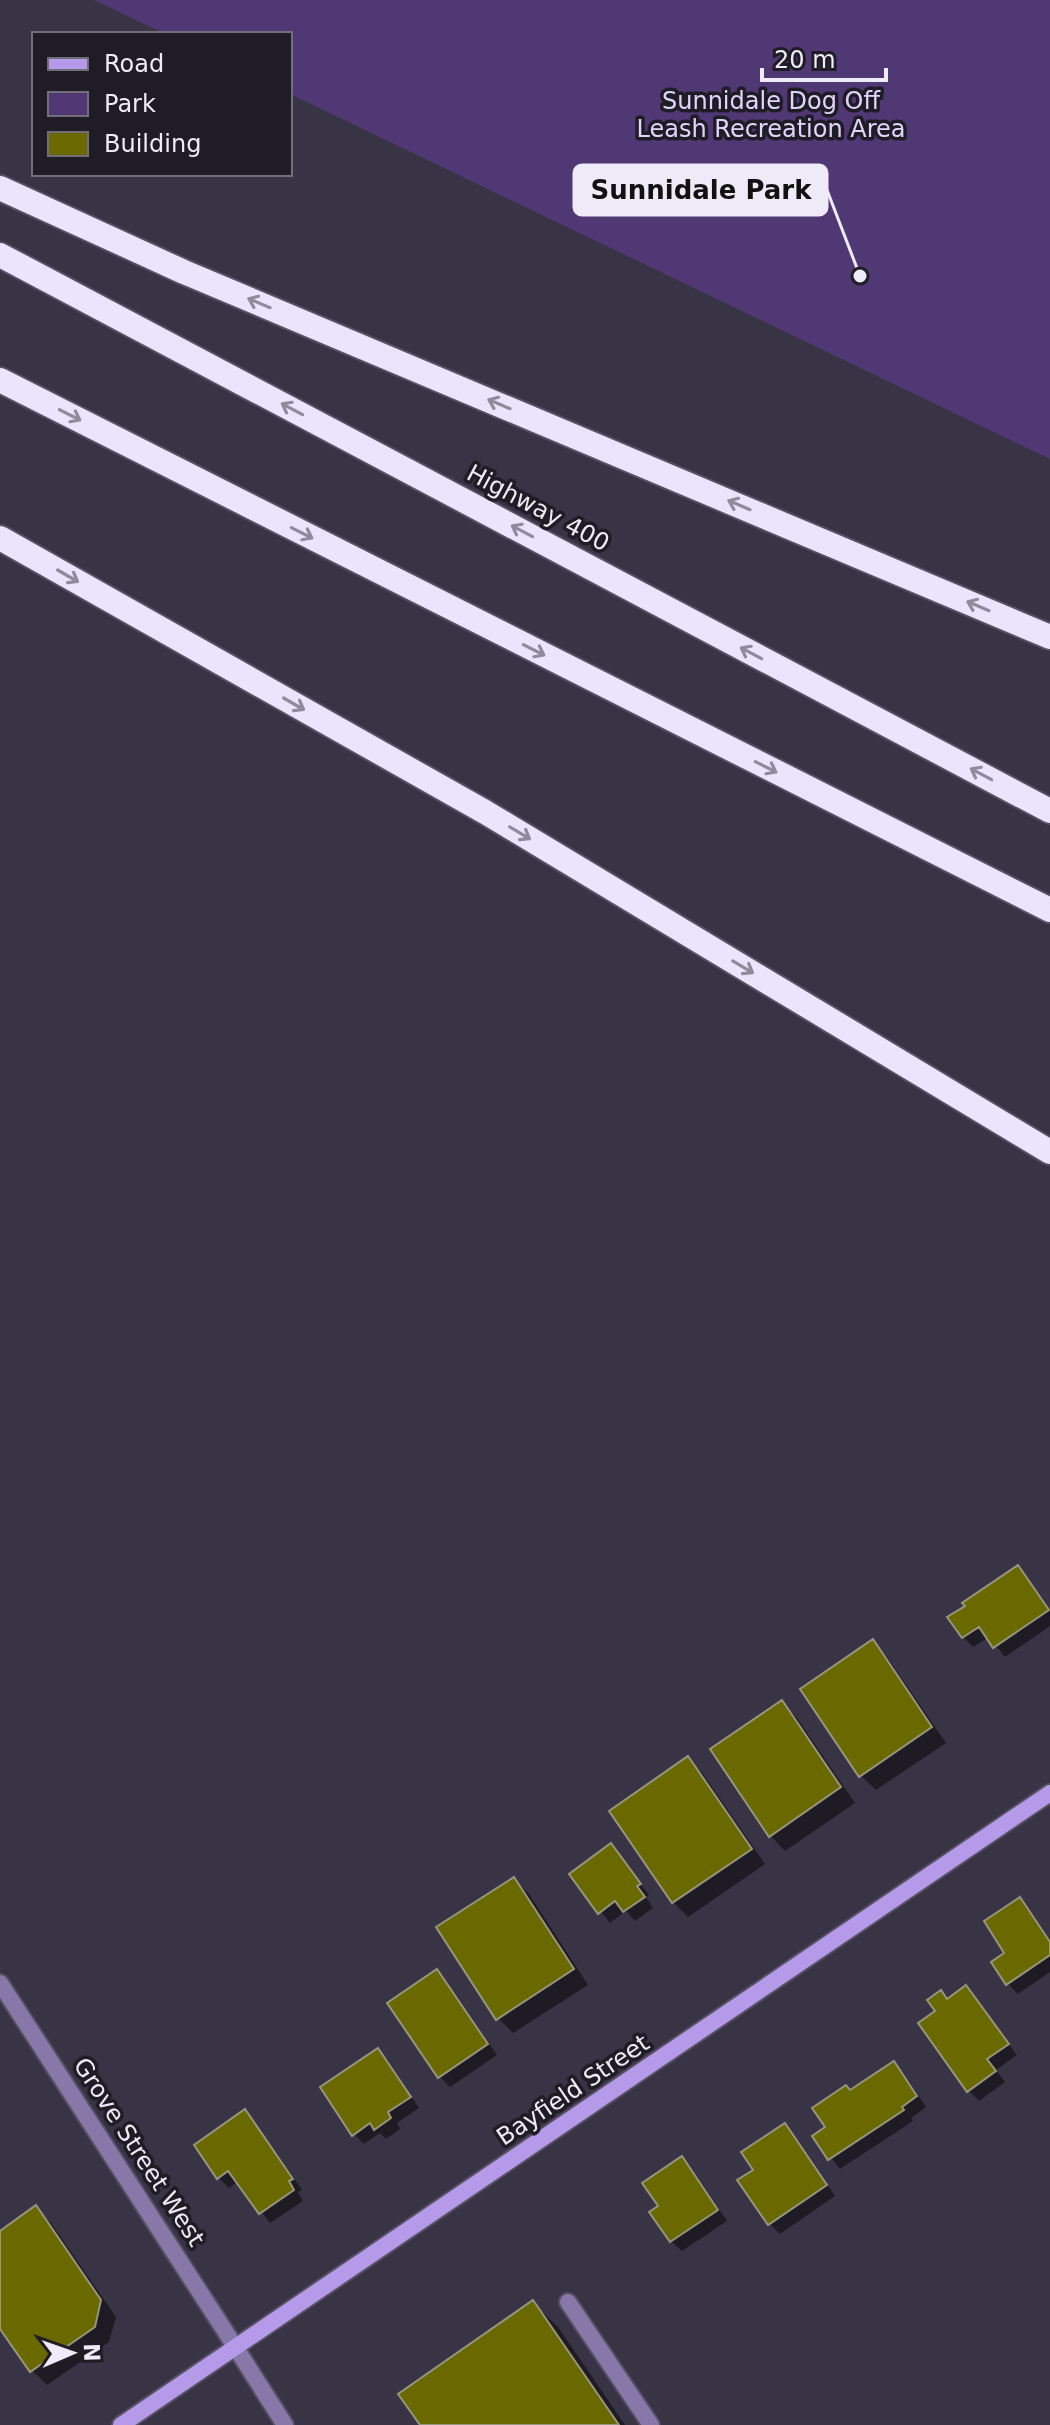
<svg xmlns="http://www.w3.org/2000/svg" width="1050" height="2425" viewBox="0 0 1050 2425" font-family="'DejaVu Sans',sans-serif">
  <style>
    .green { fill: #4f3874 }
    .shadow { fill: #0007 }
    .building { fill: #6a6900; stroke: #95967e; stroke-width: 2 }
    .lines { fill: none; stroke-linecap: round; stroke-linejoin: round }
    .service-casing { stroke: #565062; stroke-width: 20 }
    .minor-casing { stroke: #565062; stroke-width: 20 }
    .tertiary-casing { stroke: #565062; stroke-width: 20 }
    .secondary-casing { stroke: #565062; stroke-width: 20 }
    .motorway-casing { stroke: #565062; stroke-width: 28 }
    .service { stroke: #8877a9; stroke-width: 16 }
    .minor { stroke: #8877a9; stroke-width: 16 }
    .tertiary { stroke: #8877a9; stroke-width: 16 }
    .secondary { stroke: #b69aea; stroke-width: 16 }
    .motorway { stroke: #ece4fd; stroke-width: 24 }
    .oneway { stroke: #908a9c }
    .labels { text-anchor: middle; stroke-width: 7; stroke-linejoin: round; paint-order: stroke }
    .park-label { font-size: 24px; fill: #e0d4fc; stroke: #1f1c25 }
    .street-label { font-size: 24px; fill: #eeeaf7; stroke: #1f1c25 }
    .leader { fill: none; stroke: #eeeaf7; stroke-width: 3 }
    .callout-dot { fill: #eeeaf7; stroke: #1f1c25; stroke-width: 3 }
    .callout { fill: #eeeaf7; stroke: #eeeaf7; stroke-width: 3 }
    .callout-label { font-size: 26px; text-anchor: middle; font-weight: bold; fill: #111 }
  </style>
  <rect width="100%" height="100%" fill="#393346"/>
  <path class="green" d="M 94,0 L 1050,0 L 1050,459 L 290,94 L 290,34 L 165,34 Z"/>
  <path class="shadow" d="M 1018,1567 L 1050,1610 L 1050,1626 L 1005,1657 L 989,1637 L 973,1647 L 963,1637 Z
    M 872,1642 L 887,1657 L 946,1743 L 876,1790 L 860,1775 Z
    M 782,1703 L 797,1718 L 855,1803 L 785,1851 L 770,1835 Z
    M 688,1759 L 703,1774 L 765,1864 L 688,1917 L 673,1902 Z
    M 611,1846 L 649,1895 L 646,1897 L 653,1908 L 635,1921 L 626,1911 L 610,1923 L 572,1874 Z
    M 514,1879 L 529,1894 L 588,1985 L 513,2033 L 498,2018 Z
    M 1020,1900 L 1050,1940 L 1050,1972 L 1018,1994 L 1007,1983 L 1007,1953 Z
    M 437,1972 L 447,1982 L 497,2055 L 450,2087 L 440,2077 Z
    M 966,1988 L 1017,2055 L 996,2070 L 1005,2082 L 979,2101 L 969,2091 L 938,2012 L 941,1992 L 949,2000 Z
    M 378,2051 L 388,2061 L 419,2108 L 397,2123 L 400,2129 L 386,2139 L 380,2133 L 364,2144 L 354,2134 Z
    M 893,2064 L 904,2074 L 926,2107 L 911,2118 L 913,2121 L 840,2169 L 815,2137 L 828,2128 L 850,2092 Z
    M 244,2112 L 255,2122 L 302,2190 L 298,2192 L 303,2201 L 270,2223 L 238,2181 L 229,2188 L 218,2177 Z
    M 784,2125 L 795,2136 L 835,2196 L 780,2234 L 769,2223 L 756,2170 Z
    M 682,2159 L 692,2169 L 727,2221 L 682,2251 L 671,2241 L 660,2207 Z
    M 35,2208 L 51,2223 L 116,2317 L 109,2342 L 47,2385 L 32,2370 L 0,2325 L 0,2233 Z
    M 533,2303 L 558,2327 L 625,2425 L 422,2425 Z"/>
  <path class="building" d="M 1018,1565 L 1049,1610 L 993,1648 L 979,1627 L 962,1638 L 947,1617 L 965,1606 L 962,1603 Z
    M 873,1639 L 932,1727 L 859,1777 L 800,1689 Z
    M 782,1700 L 841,1787 L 769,1837 L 710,1749 Z
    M 688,1756 L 752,1849 L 672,1903 L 609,1811 Z
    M 611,1843 L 641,1884 L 637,1886 L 645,1897 L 623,1912 L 615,1901 L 598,1914 L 569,1874 Z
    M 514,1877 L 574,1969 L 496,2020 L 436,1927 Z
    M 1020,1897 L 1050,1942 L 1050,1955 L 1006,1985 L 991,1962 L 1004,1953 L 984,1921 Z
    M 437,1969 L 488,2044 L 438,2078 L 387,2003 Z
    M 966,1985 L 1009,2044 L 987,2059 L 996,2071 L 967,2092 L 918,2023 L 935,2011 L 927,2000 L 941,1990 L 947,1999 Z
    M 378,2048 L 411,2097 L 388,2112 L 391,2118 L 374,2130 L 370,2123 L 352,2136 L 320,2087 Z
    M 894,2061 L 917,2096 L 902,2107 L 904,2110 L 828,2160 L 812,2136 L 825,2127 L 812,2108 L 846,2085 L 850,2090 Z
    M 245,2109 L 293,2179 L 289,2181 L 294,2190 L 259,2214 L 228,2171 L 217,2179 L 194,2145 Z
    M 785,2123 L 827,2185 L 768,2225 L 737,2180 L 753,2170 L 741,2152 Z
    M 682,2156 L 718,2210 L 670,2242 L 649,2212 L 658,2206 L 642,2183 Z
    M 36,2205 L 101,2300 L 95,2327 L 30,2372 L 0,2329 L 0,2231 Z
    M 533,2300 L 619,2425 L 420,2425 L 398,2394 Z"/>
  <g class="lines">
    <g class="service-casing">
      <path id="service" d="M 568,2302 L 651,2425"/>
    </g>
    <g class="minor-casing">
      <path id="minor" d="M 0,1983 L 236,2348"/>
    </g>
    <g class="tertiary-casing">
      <path id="tertiary" d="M 236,2348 L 285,2425"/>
    </g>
    <g class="secondary-casing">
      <path id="secondary" d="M 121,2425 L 1050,1793"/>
    </g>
    <g class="motorway-casing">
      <path id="motorway" d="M 0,188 L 184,272 L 1050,637
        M 0,255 L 1050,811
        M 0,380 L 1050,910
        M 0,538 L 485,812 L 1050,1152"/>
    </g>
    <use href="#service" class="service"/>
    <use href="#minor" class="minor"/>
    <use href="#tertiary" class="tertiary"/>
    <use href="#secondary" class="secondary"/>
    <use href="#motorway" class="motorway"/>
  </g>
  <defs><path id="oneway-shaft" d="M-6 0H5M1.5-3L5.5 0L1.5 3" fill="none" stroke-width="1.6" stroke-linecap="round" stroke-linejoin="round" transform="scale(2)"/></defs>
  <g class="oneway">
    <use href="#oneway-shaft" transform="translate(259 303) rotate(-157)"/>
    <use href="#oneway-shaft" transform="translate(499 404) rotate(-157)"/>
    <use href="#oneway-shaft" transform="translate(292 409) rotate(-152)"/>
    <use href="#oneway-shaft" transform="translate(70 415) rotate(27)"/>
    <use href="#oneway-shaft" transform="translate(739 505) rotate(-157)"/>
    <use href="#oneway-shaft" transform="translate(522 531) rotate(-152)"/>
    <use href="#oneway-shaft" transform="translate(302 533) rotate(27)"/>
    <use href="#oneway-shaft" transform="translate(68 576) rotate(30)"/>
    <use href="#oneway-shaft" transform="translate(978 606) rotate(-157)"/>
    <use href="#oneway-shaft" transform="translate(534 650) rotate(27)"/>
    <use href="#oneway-shaft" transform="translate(751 653) rotate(-152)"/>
    <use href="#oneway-shaft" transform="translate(294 704) rotate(30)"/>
    <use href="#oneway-shaft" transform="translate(766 767) rotate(27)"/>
    <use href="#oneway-shaft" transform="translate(981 774) rotate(-152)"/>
    <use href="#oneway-shaft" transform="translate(520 833) rotate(31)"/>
    <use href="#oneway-shaft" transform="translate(743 967) rotate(31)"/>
  </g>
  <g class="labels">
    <g class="park-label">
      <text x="771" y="109">Sunnidale Dog Off<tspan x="771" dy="28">Leash Recreation Area</tspan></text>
    </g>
    <g class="street-label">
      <text transform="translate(538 508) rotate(28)" y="8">Highway 400</text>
      <text transform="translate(573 2090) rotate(-34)" y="8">Bayfield Street</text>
      <text transform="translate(139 2152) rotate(57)" y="8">Grove Street West</text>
    </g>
  </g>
  <path class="leader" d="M860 276L827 190"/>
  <circle class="callout-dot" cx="860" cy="276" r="8"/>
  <rect class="callout" x="574" y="165" width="253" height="50" rx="8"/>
  <g class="callout-label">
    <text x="701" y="199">Sunnidale Park</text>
  </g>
  <rect x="32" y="32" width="260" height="144" fill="#1f1c25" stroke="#726e79" stroke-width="2"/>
  <rect x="48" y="58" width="40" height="12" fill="#b69aea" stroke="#726e79" stroke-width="2"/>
  <text x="104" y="72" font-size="24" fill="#eeeaf7">Road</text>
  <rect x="48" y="92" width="40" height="24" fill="#4f3874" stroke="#726e79" stroke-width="2"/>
  <text x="104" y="112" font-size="24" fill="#eeeaf7">Park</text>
  <rect x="48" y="132" width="40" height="24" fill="#6a6900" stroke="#726e79" stroke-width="2"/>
  <text x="104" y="152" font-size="24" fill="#eeeaf7">Building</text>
  <g transform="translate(72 2353) rotate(88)" stroke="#1f1c25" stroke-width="6" paint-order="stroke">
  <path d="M0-6L14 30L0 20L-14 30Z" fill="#eeeaf7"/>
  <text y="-12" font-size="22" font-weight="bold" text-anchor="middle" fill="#eeeaf7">N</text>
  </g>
  <path d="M762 68v12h124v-12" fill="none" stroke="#eeeaf7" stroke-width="4"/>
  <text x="774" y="68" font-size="24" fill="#eeeaf7" stroke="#1f1c25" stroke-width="6" paint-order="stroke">20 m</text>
</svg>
